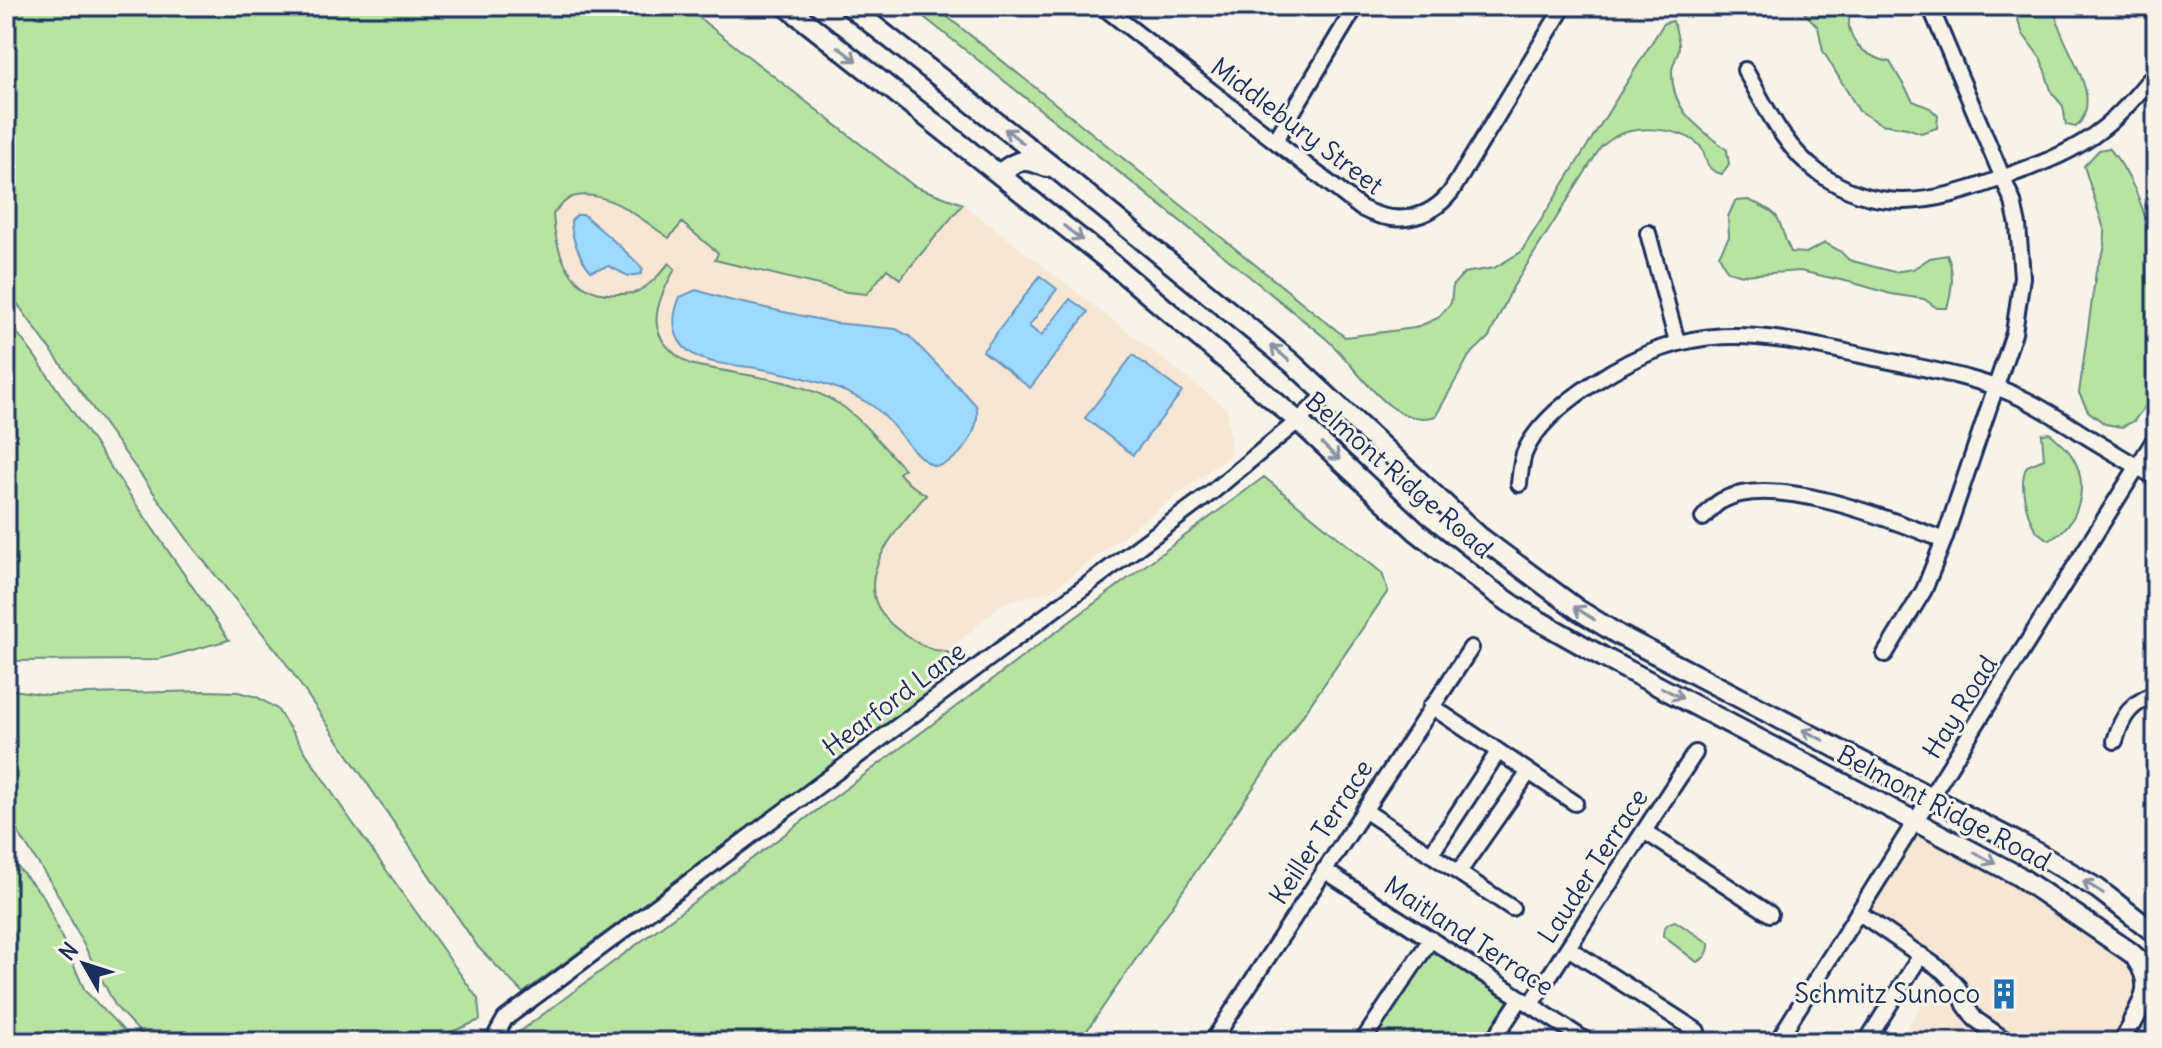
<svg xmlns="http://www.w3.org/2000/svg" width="2162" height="1048" viewBox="0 0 2162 1048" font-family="Delius,sans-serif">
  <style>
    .built { fill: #f6e6d3 }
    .green { fill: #b7e4a1; stroke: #698a80; stroke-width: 2 }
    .water { fill: #9ed9ff; stroke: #6a95bf; stroke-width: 2 }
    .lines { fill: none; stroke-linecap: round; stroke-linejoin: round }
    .minor-casing { stroke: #1b2f5e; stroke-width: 20 }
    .major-casing { stroke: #1b2f5e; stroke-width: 24 }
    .minor { stroke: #f7f3e8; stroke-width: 14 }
    .major { stroke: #f7f3e8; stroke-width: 18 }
    .oneway { stroke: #8991a3 }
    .labels { text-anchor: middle; stroke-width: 6; stroke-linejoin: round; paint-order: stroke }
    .street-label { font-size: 26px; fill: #1b2f5e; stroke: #f7f3e8 }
    .poi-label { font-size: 26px; fill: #1b2f5e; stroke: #f7f3e8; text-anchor: end }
  </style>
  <rect width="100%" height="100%" fill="#f7f3e8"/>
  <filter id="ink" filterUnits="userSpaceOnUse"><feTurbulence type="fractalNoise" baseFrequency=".0125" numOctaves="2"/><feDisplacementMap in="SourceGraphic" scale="16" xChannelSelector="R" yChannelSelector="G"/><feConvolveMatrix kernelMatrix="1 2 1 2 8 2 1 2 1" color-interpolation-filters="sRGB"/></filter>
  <g filter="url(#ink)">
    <path class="built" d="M 592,195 L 622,206 L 669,238 L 682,223 L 718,253 L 715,261 L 847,292 L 867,294 L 887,269 L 901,279 L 963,204 L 1227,409 L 1231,454 L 1051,591 L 1004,602 L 947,652 L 929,648 L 904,635 L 882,614 L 871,591 L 876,561 L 892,534 L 925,494 L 908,483 L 899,473 L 904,469 L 839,404 L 797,385 L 690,364 L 675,356 L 662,344 L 656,328 L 656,314 L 665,286 L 675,269 L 669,264 L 655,279 L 635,293 L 605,295 L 587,290 L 570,273 L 554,238 L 553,214 L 569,198 Z
      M 1916,822 L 1940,834 L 2156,975 L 2156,1042 L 1898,1042 L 1943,971 L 1858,912 Z"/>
    <path class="green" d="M 6,6 L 684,6 L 914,186 L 963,204 L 900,279 L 887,269 L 867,294 L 847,292 L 715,260 L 718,253 L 682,223 L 669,238 C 642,220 606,187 572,197 C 565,200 558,208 553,214 C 555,253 571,298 618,294 C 624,294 631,294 636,292 C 650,286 660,274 669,263 L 675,269 C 652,310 644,338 690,364 C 739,376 796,377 839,404 C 860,417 886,450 904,469 L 899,473 L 908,483 L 926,495 C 889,538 838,593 907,636 C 914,641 922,646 929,648 C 934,651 941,650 947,652 C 953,655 960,663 965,668 L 523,993 L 478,947 L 281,656 L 195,550 L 6,288 Z
      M 910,6 L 934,6 L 1345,337 L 1415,328 L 1438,318 L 1451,303 L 1453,285 L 1464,273 L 1494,268 L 1521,252 L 1664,23 L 1673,21 C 1675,28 1679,39 1679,46 C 1679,54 1673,62 1672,70 C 1671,112 1699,127 1727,150 L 1729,164 L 1722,174 C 1699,168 1711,154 1696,142 C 1677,128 1637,125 1616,136 C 1611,139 1606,143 1601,147 L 1513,287 L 1489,337 L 1469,356 L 1436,416 C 1389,431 1356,363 1324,337 C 1187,225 1048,116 910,6 Z
      M 1798,6 L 1851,6 C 1851,12 1848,20 1849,26 C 1851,47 1871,58 1890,62 L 1913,101 L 1930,108 L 1938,116 L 1937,128 L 1921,133 L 1907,128 L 1881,124 L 1859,111 L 1823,51 L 1818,27 Z
      M 2013,6 L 2055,6 C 2055,44 2109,94 2076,127 L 2066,125 L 2063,106 L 2052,93 L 2041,59 L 2023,34 Z
      M 2109,148 C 2124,165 2139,195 2145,217 C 2148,229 2150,237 2156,248 L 2156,391 L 2134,421 L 2122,427 L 2105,424 L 2088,411 L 2079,393 L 2096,271 L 2104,250 L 2105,232 L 2084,166 L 2099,150 Z
      M 1748,200 C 1789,216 1774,219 1791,252 L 1806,253 L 1825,243 L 1840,251 L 1849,260 L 1894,272 L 1913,269 L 1930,258 L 1947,255 C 1955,272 1952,290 1947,308 L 1937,308 L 1924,299 L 1891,294 L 1854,283 L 1800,271 L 1743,275 L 1727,271 L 1719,255 L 1729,237 L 1728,217 L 1735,201 Z
      M 6,318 L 34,355 L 229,640 L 156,660 L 6,661 Z
      M 2050,433 C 2057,440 2067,447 2072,456 C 2090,485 2080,523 2050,540 C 2044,537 2038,534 2035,529 C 2026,513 2018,481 2027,466 L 2044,459 L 2042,434 Z
      M 1264,477 L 1382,573 L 1388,591 L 1079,1042 L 506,1042 Z
      M 6,689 L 48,695 L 205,691 L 238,692 L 257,697 L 277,709 L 345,812 L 478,999 L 480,1020 L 428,1042 L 149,1042 L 116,1007 L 55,889 L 6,814 Z
      M 6,854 L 44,897 L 85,991 L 135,1042 L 6,1042 Z
      M 1675,921 L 1709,943 C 1710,951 1705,959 1697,962 L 1663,936 C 1663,927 1667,923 1675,921 Z
      M 1431,939 L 1521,998 L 1492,1042 L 1362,1042 Z"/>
    <path class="water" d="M 577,215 L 584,215 C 604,233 625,249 643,269 L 641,274 L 628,276 L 609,266 L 591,271 C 580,259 571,238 571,221 Z
      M 1040,276 L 1057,289 L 1029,326 L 1041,336 L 1070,299 L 1088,312 L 1030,388 L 983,351 Z
      M 696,290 L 729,300 L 835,323 L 896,329 L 909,336 L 976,405 C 983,428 959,465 935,466 C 909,456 894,418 868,403 C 836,384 792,374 756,368 C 737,365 713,365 696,356 C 672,343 670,320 680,297 Z
      M 1133,355 L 1182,392 L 1133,455 L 1085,418 Z"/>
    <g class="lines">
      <g class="minor-casing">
        <path id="minor" d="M 1102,6 L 1361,208 C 1393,225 1427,222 1451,192 L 1564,6
          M 1745,70 C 1766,107 1783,147 1819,173 C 1883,220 1948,199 2015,173 C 2046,162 2076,150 2102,129 C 2123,113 2139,92 2156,72
          M 1275,141 L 1356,6
          M 1648,233 L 1677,342
          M 1519,484 C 1520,475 1521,463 1524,454 C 1536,424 1569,399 1595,382 C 1701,313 1766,336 1880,359 C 1925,369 1973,376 2015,395 C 2039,405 2061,420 2083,434 C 2107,449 2132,463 2156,478
          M 1703,518 C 1708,512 1714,505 1721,501 C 1774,472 1891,520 1944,540
          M 1885,654 L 1924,590 L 1944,540 L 2014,333 L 2022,277 L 2018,225 L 2013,202 L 1930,6
          M 1431,706 L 1575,803
          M 2115,741 C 2122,715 2131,704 2156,693
          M 1364,810 L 1512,908
          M 1644,831 L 1770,914
          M 1431,854 L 1498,752
          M 1324,870 L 1588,1042
          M 1459,872 L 1529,772
          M 1858,912 L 1943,971 L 1958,987 L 1965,1005 L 1975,1019 L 2008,1042
          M 1568,948 L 1697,1031
          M 1531,1004 L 1695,753
          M 498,1042 L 497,1033 L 505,1019 L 1212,492 L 1298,421 L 1326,395
          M 1212,1042 L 1471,648
          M 1362,1042 L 1431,939
          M 1492,1042 L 1521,998
          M 1777,1042 L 2156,437
          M 1866,1042 L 1921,955
          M 2121,1042 L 2133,1021"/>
      </g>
      <g class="major-casing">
        <path id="major" d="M 786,6 L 1110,262 L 1298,421 L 1416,531 L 1490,589 L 1522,611 L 1603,657 L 2017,875 L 2130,952 L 2156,975
          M 849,6 L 1061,173 L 1292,363 L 1480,537 L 1577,609 L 1619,635 L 2034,851 L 2098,889 L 2156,934
          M 999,174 C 1018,158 1025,158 1047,167
          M 2133,1021 C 2146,998 2153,983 2137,960"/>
      </g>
      <use href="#minor" class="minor"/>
      <use href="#major" class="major"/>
    </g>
    <defs><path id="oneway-shaft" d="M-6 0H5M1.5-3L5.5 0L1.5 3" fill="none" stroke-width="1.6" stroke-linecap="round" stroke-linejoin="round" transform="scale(2)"/></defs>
    <g class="oneway">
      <use href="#oneway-shaft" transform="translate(847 54) rotate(38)"/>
      <use href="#oneway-shaft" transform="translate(1014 136) rotate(-142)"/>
      <use href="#oneway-shaft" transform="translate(1073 233) rotate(38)"/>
      <use href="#oneway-shaft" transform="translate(1280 353) rotate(-140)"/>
      <use href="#oneway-shaft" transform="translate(1331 452) rotate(43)"/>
      <use href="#oneway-shaft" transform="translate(1584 613) rotate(-147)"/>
      <use href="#oneway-shaft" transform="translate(1672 693) rotate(28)"/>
      <use href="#oneway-shaft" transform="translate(1813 735) rotate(-153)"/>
      <use href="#oneway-shaft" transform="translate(1985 858) rotate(28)"/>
      <use href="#oneway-shaft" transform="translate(2093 887) rotate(-148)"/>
    </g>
  </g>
  <defs>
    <g id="building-bare" transform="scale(2.4)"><path d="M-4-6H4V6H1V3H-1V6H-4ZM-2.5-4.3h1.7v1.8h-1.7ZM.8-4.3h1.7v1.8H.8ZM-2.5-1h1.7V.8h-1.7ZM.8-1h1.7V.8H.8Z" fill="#1f6fb2" stroke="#f7f3e8" stroke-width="2.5" paint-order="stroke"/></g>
  </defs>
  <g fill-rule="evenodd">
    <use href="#building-bare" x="2004" y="994"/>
  </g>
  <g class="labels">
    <g class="street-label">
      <text transform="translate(1297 126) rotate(37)" y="9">Middlebury Street</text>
      <text transform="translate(1399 475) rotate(41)" y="9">Belmont Ridge Road</text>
      <text transform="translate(894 699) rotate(-37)" y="9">Hearford Lane</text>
      <text transform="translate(1960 707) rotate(-58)" y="9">Hay Road</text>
      <text transform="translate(1944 808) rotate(28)" y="9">Belmont Ridge Road</text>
      <text transform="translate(1321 832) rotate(-57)" y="9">Keiller Terrace</text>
      <text transform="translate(1593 866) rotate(-57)" y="9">Lauder Terrace</text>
      <text transform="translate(1469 936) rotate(33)" y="9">Maitland Terrace</text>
    </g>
    <g class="poi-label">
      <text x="1980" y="1003">Schmitz Sunoco</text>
    </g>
  </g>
  <rect width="2162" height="1048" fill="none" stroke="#f7f3e8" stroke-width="32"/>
  <rect x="16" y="16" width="2130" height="1016" fill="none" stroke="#1b2f5e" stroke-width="3" filter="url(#ink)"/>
  <g transform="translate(84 964) rotate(309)" stroke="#f7f3e8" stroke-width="6" paint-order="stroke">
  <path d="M0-6L14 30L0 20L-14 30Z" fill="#1b2f5e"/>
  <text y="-12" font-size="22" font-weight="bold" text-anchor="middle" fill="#1b2f5e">N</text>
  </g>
</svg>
